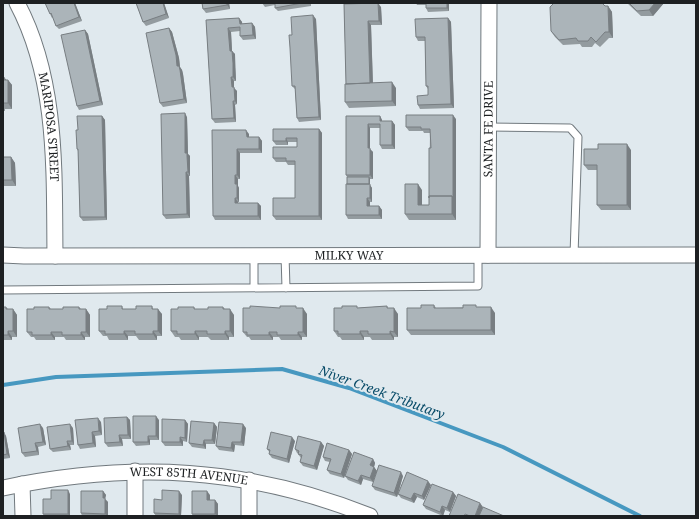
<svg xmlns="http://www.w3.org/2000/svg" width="699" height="519" viewBox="0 0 699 519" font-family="'Noto Serif',serif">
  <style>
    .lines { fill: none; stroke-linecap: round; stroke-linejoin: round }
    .stream { stroke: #4798c0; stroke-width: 4 }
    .service-casing { stroke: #71797e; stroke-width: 9 }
    .minor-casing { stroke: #71797e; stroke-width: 17 }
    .service { stroke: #fff; stroke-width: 7 }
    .minor { stroke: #fff; stroke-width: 15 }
    .wall { fill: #939b9f }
    .shaded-wall { fill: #787e82 }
    .building { fill: #abb4b9; stroke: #787e82 }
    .labels { text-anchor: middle; stroke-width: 4; stroke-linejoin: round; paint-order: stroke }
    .street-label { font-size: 12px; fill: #1d2022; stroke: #e0e9ee }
    .water-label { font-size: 13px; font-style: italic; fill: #084b68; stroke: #e0e9ee }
  </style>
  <rect width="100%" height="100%" fill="#e0e9ee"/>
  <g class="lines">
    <path class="stream" d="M 3,385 L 56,377 L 282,369 L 349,388 L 503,447 L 640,516"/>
    <g class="service-casing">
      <path id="service" d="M 488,127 L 570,128 L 578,137 L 574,255
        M 254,255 L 254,288
        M 285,255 L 286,288
        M 3,290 L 478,286 L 478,255"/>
    </g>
    <g class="minor-casing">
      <g id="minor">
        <path id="s1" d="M 17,3 C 58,80 54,171 55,256"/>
        <path id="s2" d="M 3,255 L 24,256 L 696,255"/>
        <path id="s3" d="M 488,255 L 489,3"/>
        <path d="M 135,471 L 135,516"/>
        <path d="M 22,484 L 23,516"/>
        <path id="s4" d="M 3,488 C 133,461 247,467 370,516"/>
        <path d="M 249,516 L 249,480"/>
      </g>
    </g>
    <use href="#service" class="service"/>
    <use href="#minor" class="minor"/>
  </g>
  <path class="wall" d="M 45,3 L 75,3 L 82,21 L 59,29 L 56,26 L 53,17 L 52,18 L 50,14 Z
    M 136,3 L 164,3 L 169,18 L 146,26 L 143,22 Z
    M 202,3 L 229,3 L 230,9 L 206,13 L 203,9 Z
    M 262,3 L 311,3 L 311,6 L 278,11 L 275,8 L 275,5 L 265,7 Z
    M 416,3 L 449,3 L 449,11 L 428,12 L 426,8 L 426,5 L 417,5 Z
    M 627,3 L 668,3 L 664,3 L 653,16 L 641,16 Z
    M 344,4 L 381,7 L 382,25 L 371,25 L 373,83 L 396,88 L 396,106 L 349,108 L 345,102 L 346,84 Z
    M 605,6 L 608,6 L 612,12 L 613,38 L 609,38 L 600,47 L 595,43 L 592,47 L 582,47 L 580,44 L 563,45 L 555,37 L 551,31 Z
    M 239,18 L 242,22 L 242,24 L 252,23 L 255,27 L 256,39 L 243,40 L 240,36 L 240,31 L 231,32 L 232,51 L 235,54 L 235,67 L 236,81 L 234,81 L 234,88 L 237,91 L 237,104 L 235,105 L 236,122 L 215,123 L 212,119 L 206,20 Z
    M 448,18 L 451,22 L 454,108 L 420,109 L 418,105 L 428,95 L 428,89 L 426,86 L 425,41 L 418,41 L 416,37 Z
    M 316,19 L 321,120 L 299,122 L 297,118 L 295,89 L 292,86 L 292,35 Z
    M 169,28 L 172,32 L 179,58 L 180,67 L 182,70 L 183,74 L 187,103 L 163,107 L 160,103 Z
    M 85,30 L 88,34 L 103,105 L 79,110 L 77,106 Z
    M 3,77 L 6,80 L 8,80 L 12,85 L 12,109 L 5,109 L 5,111 L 3,111 Z
    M 102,116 L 105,120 L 107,220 L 83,221 L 80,217 L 78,151 L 77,149 Z
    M 346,116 L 380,116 L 382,120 L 382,121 L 392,121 L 395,125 L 395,149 L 382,149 L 380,145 L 380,128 L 370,128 L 370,149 L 373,152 L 373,179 L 370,179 L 370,185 L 372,188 L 372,202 L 370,202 L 370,206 L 379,206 L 382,210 L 382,219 L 348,219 L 346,215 L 347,184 L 347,177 L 346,175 Z
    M 187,117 L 188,154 L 190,156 L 190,176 L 189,176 L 190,218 L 166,219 L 163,215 Z
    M 456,119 L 456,220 L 409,220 L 405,214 L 422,190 L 422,205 L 429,205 L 430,133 L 424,133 L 423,131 L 409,131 L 406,127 Z
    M 319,129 L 322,133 L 322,220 L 276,220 L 273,216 L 295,198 L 295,165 L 288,165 L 286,162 L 276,162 L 273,158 L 297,147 L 297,142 L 288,142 L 288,145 L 276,145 L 273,141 Z
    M 212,130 L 249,134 L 249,137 L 259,137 L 262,141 L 262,153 L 240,153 L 240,179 L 238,179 L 238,186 L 239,188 L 239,202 L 238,202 L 238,203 L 258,203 L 261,206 L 261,220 L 215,220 L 213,216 Z
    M 631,150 L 631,210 L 601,210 L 597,205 L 597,170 L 588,170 L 584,165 Z
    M 3,157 L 11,157 L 15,163 L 16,186 L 3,186 Z
    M 434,305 L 436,308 L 478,307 L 495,313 L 495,335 L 411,335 L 407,330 L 421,308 Z
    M 122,306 L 123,309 L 136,309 L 152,306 L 153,309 L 162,314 L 162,336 L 157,336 L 157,340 L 139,340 L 136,336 L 128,336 L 128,340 L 109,340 L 107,336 L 103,336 L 99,331 L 107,309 Z
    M 387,306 L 388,308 L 398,314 L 398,337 L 394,337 L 394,340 L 372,340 L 370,337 L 364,337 L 364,340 L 342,340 L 340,337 L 338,337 L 334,331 L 358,308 Z
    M 3,307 L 6,307 L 8,309 L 13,309 L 17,315 L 17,337 L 12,337 L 12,340 L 3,340 Z
    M 49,307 L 51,309 L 63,309 L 79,307 L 81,309 L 86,309 L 90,315 L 90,337 L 85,337 L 85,340 L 66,340 L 64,337 L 55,337 L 55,340 L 36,340 L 34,337 L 31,337 L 27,332 L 34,309 Z
    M 194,307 L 195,309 L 208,309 L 223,307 L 225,309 L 234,315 L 234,337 L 229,337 L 229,340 L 211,340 L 208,337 L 199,337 L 199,340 L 181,340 L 179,337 L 175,337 L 171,331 L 178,309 Z
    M 280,308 L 297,308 L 307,314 L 307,337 L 302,337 L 302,340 L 281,340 L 279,337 L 273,337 L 273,340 L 251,340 L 249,337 L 247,337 L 243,332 Z
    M 127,417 L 130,420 L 131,439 L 122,439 L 123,446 L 108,447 L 105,443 Z
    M 159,420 L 159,440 L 150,440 L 150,445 L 136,446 L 133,442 Z
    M 185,420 L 188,424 L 187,442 L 183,441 L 183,446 L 165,446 L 162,442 Z
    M 101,422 L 102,435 L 95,436 L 96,447 L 80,449 L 78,445 Z
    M 214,423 L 217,427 L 215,444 L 206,444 L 206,449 L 192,447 L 189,443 Z
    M 43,428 L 46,445 L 38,447 L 39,455 L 25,457 L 22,453 Z
    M 73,428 L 74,445 L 70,445 L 71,450 L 53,452 L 50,449 Z
    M 246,428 L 244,446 L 235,445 L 234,452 L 219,450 L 216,446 Z
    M 3,432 L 6,436 L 10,458 L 3,459 Z
    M 295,441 L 289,463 L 272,458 L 269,454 L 270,453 L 267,449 Z
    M 321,442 L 324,446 L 317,470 L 303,466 L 300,462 L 301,458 L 298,454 L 298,453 L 297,453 L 295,449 Z
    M 349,450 L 352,454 L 344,478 L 330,474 L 327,470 L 330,462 L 325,461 L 323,457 Z
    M 373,459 L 375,463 L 374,467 L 377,471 L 373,482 L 363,479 L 361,485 L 348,480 L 345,476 Z
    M 403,476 L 397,497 L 375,490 L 372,486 Z
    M 431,485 L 424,500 L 417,497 L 414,503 L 401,498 L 398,494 Z
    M 103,491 L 106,495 L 105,499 L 108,502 L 108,516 L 82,516 L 81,513 Z
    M 453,492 L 456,496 L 450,512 L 445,510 L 443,516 L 426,509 L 423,505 Z
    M 70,494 L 70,516 L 44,516 L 43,514 Z
    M 182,495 L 181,516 L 156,516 L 154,513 L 162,500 Z
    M 210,495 L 210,500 L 215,500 L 218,504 L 218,516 L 193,516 L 192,514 Z"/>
  <path class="shaded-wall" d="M 74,3 L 75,3 L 82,21 L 79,17 Z
    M 163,3 L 164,3 L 169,18 L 166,14 Z
    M 227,3 L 229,3 L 230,9 L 227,5 Z
    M 378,3 L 381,7 L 382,25 L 379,21 Z
    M 447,3 L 449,3 L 449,11 L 447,8 Z
    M 655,3 L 664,3 L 653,16 L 649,10 Z
    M 608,6 L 612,12 L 613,38 L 609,32 Z
    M 313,15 L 316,19 L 321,120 L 319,117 Z
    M 239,18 L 242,22 L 243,28 L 240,24 Z
    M 448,18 L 451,22 L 454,108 L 451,104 Z
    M 368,21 L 371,25 L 373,89 L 370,85 Z
    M 252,23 L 255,27 L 256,39 L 253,35 Z
    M 169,28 L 172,32 L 179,58 L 180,67 L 182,70 L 183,74 L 187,103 L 184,99 Z
    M 228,28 L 231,32 L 232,51 L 235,54 L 236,81 L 233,77 L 230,51 Z
    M 85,30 L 88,34 L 103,105 L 100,101 Z
    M 4,77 L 8,82 L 8,80 L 12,85 L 12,109 L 8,103 Z
    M 231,77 L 234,81 L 234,88 L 237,91 L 237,104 L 235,101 L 232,87 Z
    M 392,82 L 396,88 L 396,106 L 392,101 Z
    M 233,101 L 235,105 L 236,122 L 234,118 Z
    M 185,113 L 187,117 L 188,154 L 190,156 L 190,176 L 188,172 L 185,153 Z
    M 453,115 L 456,119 L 456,220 L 452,214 Z
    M 102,116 L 105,120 L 107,220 L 105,217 Z
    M 380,116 L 382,120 L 382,125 L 380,121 Z
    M 392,121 L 395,125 L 395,149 L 392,145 Z
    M 368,124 L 370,128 L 370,149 L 373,152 L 373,179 L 370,175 L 368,148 Z
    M 319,129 L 322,133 L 322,220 L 319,216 Z
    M 246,130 L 249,134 L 249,141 L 247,137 Z
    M 259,137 L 262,141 L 262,153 L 259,149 Z
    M 286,138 L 288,142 L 288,145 L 286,141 Z
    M 627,144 L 631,150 L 631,210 L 627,205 Z
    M 237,149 L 240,153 L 240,179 L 237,175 Z
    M 11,157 L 15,163 L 16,186 L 12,180 Z
    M 186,172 L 189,176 L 190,218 L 187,214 Z
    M 235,175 L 238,179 L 238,186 L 239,188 L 239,202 L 237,198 L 235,184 Z
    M 369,177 L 370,179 L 370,185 L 372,188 L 372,202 L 370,198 Z
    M 418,184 L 422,190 L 422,210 L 418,205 Z
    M 235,198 L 238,202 L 238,206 L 235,203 Z
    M 367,198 L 370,202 L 370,210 L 367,206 Z
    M 258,203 L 261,206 L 261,220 L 258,216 Z
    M 379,206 L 382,210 L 382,219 L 379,215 Z
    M 491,307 L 495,313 L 495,335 L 491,330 Z
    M 303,308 L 307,314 L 307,337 L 303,332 Z
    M 394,308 L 398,314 L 398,337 L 394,332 Z
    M 13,309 L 17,315 L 17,337 L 13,331 Z
    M 86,309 L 90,315 L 90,337 L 86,332 Z
    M 158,309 L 162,314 L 162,336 L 158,331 Z
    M 230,309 L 234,315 L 234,337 L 230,331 Z
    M 8,331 L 12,337 L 12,340 L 8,335 Z
    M 124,331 L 128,336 L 128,340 L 124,334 Z
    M 153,331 L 157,336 L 157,340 L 153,334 Z
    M 195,331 L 199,337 L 199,340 L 195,334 Z
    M 225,331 L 229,337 L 229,340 L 225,334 Z
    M 360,331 L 364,337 L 364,340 L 360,334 Z
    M 390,331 L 394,337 L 394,340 L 390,334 Z
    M 51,332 L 55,337 L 55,340 L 51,335 Z
    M 81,332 L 85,337 L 85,340 L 81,335 Z
    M 269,332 L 273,337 L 273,340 L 269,335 Z
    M 298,332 L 302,337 L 302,340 L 298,335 Z
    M 156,416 L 159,420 L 159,440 L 156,436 Z
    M 127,417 L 130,420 L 131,439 L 128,435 Z
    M 98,418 L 101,422 L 102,435 L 99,431 Z
    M 185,420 L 188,424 L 187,442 L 185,438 Z
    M 214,423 L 217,427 L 215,444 L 212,440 Z
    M 40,424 L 43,428 L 46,445 L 43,442 Z
    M 70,424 L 73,428 L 74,445 L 72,441 Z
    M 243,424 L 246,428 L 244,446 L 241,442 Z
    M 4,432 L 6,436 L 10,458 L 7,454 Z
    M 92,432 L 95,436 L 96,447 L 93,443 Z
    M 119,435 L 122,439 L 123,446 L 120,442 Z
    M 148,436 L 150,440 L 150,445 L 148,442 Z
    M 180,437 L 183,441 L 183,446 L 180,442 Z
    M 292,437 L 295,441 L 289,463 L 287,459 Z
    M 204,440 L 206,444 L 206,449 L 203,445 Z
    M 67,441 L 70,445 L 71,450 L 68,446 Z
    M 232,442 L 235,445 L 234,452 L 231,448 Z
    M 321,442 L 324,446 L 317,470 L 314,466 Z
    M 35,443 L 38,447 L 39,455 L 37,451 Z
    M 349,450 L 352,454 L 344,478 L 341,474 Z
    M 373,459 L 375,463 L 374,467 L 377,471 L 373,482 L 370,478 L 370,465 Z
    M 401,472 L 403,476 L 397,497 L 394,493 Z
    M 361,475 L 363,479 L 361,485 L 358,481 Z
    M 428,481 L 431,485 L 424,500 L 422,496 Z
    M 68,490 L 70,494 L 70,516 L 69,516 L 68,514 Z
    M 103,491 L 106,495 L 105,499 L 108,502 L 108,516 L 107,516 L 105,514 L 103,498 Z
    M 179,491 L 182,495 L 181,516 L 180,516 L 179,514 Z
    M 207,491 L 210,495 L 210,504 L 207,500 Z
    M 453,492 L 456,496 L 450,512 L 447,508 Z
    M 414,493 L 417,497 L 414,503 L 411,499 Z
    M 215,500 L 218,504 L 218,516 L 217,516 L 215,514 Z
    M 480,503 L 483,507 L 479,516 L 475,516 Z
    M 442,506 L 445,510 L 443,516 L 440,512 Z"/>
  <path class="building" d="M 45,3 L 74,3 L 79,17 L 56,26 L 51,13 L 50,14 Z
    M 136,3 L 163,3 L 166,14 L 143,22 Z
    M 202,3 L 227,3 L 227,5 L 203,9 Z
    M 275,3 L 302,3 L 275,8 Z
    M 378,3 L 379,21 L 368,21 L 370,83 L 346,84 L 344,4 Z
    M 426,3 L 447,3 L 447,8 L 426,8 Z
    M 554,3 L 602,3 L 605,6 L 608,6 L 609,32 L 605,32 L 596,42 L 591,37 L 588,41 L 578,41 L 576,38 L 559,40 L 551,31 L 550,7 Z
    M 629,3 L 655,3 L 649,10 L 637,11 Z
    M 313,15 L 319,117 L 297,118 L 295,86 L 292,86 L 290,48 L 289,35 L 292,35 L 291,17 Z
    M 239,18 L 240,24 L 252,23 L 253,35 L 240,36 L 240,27 L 228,28 L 230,51 L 232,51 L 233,63 L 233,77 L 231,77 L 232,87 L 234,87 L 235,101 L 233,101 L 234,118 L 212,119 L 206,20 Z
    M 448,18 L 451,104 L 418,105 L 417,96 L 428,95 L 428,86 L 426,86 L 425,37 L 416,37 L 415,19 Z
    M 169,28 L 176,55 L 177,66 L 179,66 L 180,70 L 184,99 L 160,103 L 146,33 Z
    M 85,30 L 100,101 L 77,106 L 61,35 Z
    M 3,77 L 4,77 L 4,80 L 8,80 L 8,103 L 3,103 Z
    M 392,82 L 392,101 L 345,102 L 345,84 Z
    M 185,113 L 185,153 L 187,153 L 187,156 L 188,172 L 186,172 L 187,214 L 163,215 L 161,114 Z
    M 406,115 L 453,115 L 453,198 L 452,196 L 429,196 L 429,198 L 429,148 L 431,148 L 430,129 L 421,129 L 421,127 L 406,127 Z
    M 77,116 L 102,116 L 105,217 L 80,217 L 78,149 L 77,149 L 76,130 L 78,130 Z
    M 346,116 L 380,116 L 380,121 L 392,121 L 392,145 L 380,145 L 380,124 L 368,124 L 368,148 L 370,148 L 370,175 L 346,175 Z
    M 273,129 L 319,129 L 319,216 L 273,216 L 273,198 L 295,198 L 295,161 L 286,161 L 286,158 L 273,158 L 273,147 L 297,147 L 297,138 L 286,138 L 286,141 L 273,141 Z
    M 212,130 L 246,130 L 247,137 L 259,137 L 259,149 L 237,149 L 237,175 L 235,175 L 235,184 L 237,184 L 237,198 L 235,198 L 235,203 L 258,203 L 258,216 L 213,216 Z
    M 598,144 L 627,144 L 627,205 L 597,205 L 597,165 L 584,165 L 584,149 L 598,149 Z
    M 3,157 L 11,157 L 12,180 L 3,180 Z
    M 347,177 L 369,177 L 369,184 L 347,184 Z
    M 346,184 L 370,184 L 370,198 L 367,198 L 367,206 L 379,206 L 379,215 L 346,215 Z
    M 405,184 L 418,184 L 418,205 L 429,205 L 429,196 L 452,196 L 452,214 L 405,214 Z
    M 421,305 L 434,305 L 434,308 L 463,308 L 463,305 L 476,305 L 476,307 L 491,307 L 491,330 L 407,330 L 407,308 L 421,308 Z
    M 107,306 L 122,306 L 122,309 L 136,309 L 136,306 L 152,306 L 152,309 L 158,309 L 158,331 L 153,331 L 153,334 L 135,334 L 135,331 L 124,331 L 124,334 L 105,334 L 105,331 L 99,331 L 99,309 L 107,309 Z
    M 250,306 L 280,308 L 280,306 L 296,306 L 296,308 L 303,308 L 303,332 L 298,332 L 298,335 L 277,335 L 277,332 L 269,332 L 269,335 L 247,335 L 247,332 L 243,332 L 243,308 L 250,308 Z
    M 342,306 L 357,306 L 357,308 L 387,306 L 387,308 L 394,308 L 394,332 L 390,331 L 390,334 L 368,334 L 368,331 L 360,331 L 360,334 L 338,334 L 338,331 L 334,331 L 334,308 L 342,308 Z
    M 3,307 L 6,307 L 6,309 L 13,309 L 13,331 L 8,331 L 8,335 L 3,335 Z
    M 34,307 L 49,307 L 49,309 L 63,309 L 63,307 L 79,307 L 79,309 L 86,309 L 86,332 L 81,332 L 81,335 L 62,335 L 62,332 L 51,332 L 51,335 L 32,335 L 32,332 L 27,332 L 27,309 L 34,309 Z
    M 178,307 L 194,307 L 194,309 L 208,309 L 208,307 L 223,307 L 223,309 L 230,309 L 230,331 L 225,331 L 225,334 L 207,334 L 207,331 L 195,331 L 195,334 L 177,334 L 177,331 L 171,331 L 171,309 L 178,309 Z
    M 133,416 L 156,416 L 156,436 L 148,436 L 148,442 L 133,442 Z
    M 127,417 L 128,435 L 119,435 L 120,442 L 105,443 L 104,418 Z
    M 98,418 L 99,431 L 92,432 L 93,443 L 78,445 L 75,420 Z
    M 162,419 L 185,420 L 185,438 L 180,437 L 180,442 L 162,442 Z
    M 191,421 L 214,423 L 212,440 L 204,440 L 203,445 L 189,443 Z
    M 219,422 L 243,424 L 241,442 L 232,442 L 231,448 L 216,446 Z
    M 40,424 L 43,442 L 35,443 L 37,451 L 22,453 L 18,428 Z
    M 70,424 L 72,441 L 67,441 L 68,446 L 50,449 L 47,427 Z
    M 3,432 L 4,432 L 7,454 L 3,455 Z
    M 271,432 L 292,437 L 287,459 L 269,454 L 270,450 L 267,449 Z
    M 298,436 L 321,442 L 314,466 L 300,462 L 302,455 L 298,454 L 299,451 L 295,449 Z
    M 327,443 L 349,450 L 341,474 L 327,470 L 331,459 L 323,457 Z
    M 354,452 L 373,459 L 370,465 L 374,467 L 370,478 L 361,475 L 358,481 L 345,476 Z
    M 379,465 L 401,472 L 394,493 L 372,486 Z
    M 407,472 L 428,481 L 422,496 L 414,493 L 411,499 L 398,494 Z
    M 432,484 L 453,492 L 447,508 L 442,506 L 440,512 L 423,505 Z
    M 51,490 L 68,490 L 68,514 L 43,514 L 43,499 L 51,499 Z
    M 162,490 L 179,491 L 179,514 L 154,513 L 154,499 L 162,500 Z
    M 81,491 L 103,491 L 103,498 L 105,498 L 105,514 L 81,513 Z
    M 192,491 L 207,491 L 207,500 L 215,500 L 215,514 L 192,514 Z
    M 458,494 L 480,503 L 475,516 L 470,516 L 465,514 L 464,516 L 449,516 Z
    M 483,507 L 504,516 L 479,516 Z"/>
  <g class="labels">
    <g class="street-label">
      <text dy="4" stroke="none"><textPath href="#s1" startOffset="129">MARIPOSA STREET</textPath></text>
      <text dy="4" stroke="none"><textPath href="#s3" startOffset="126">SANTA FE DRIVE</textPath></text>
      <text dy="4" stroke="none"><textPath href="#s2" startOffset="346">MILKY WAY</textPath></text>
      <text dy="4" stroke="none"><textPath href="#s4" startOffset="187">WEST 85TH AVENUE</textPath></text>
    </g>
    <g class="water-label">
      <text transform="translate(382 392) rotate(20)" y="5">Niver Creek Tributary</text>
    </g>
  </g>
  <rect width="699" height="519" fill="none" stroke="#1d2022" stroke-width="8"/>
</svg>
